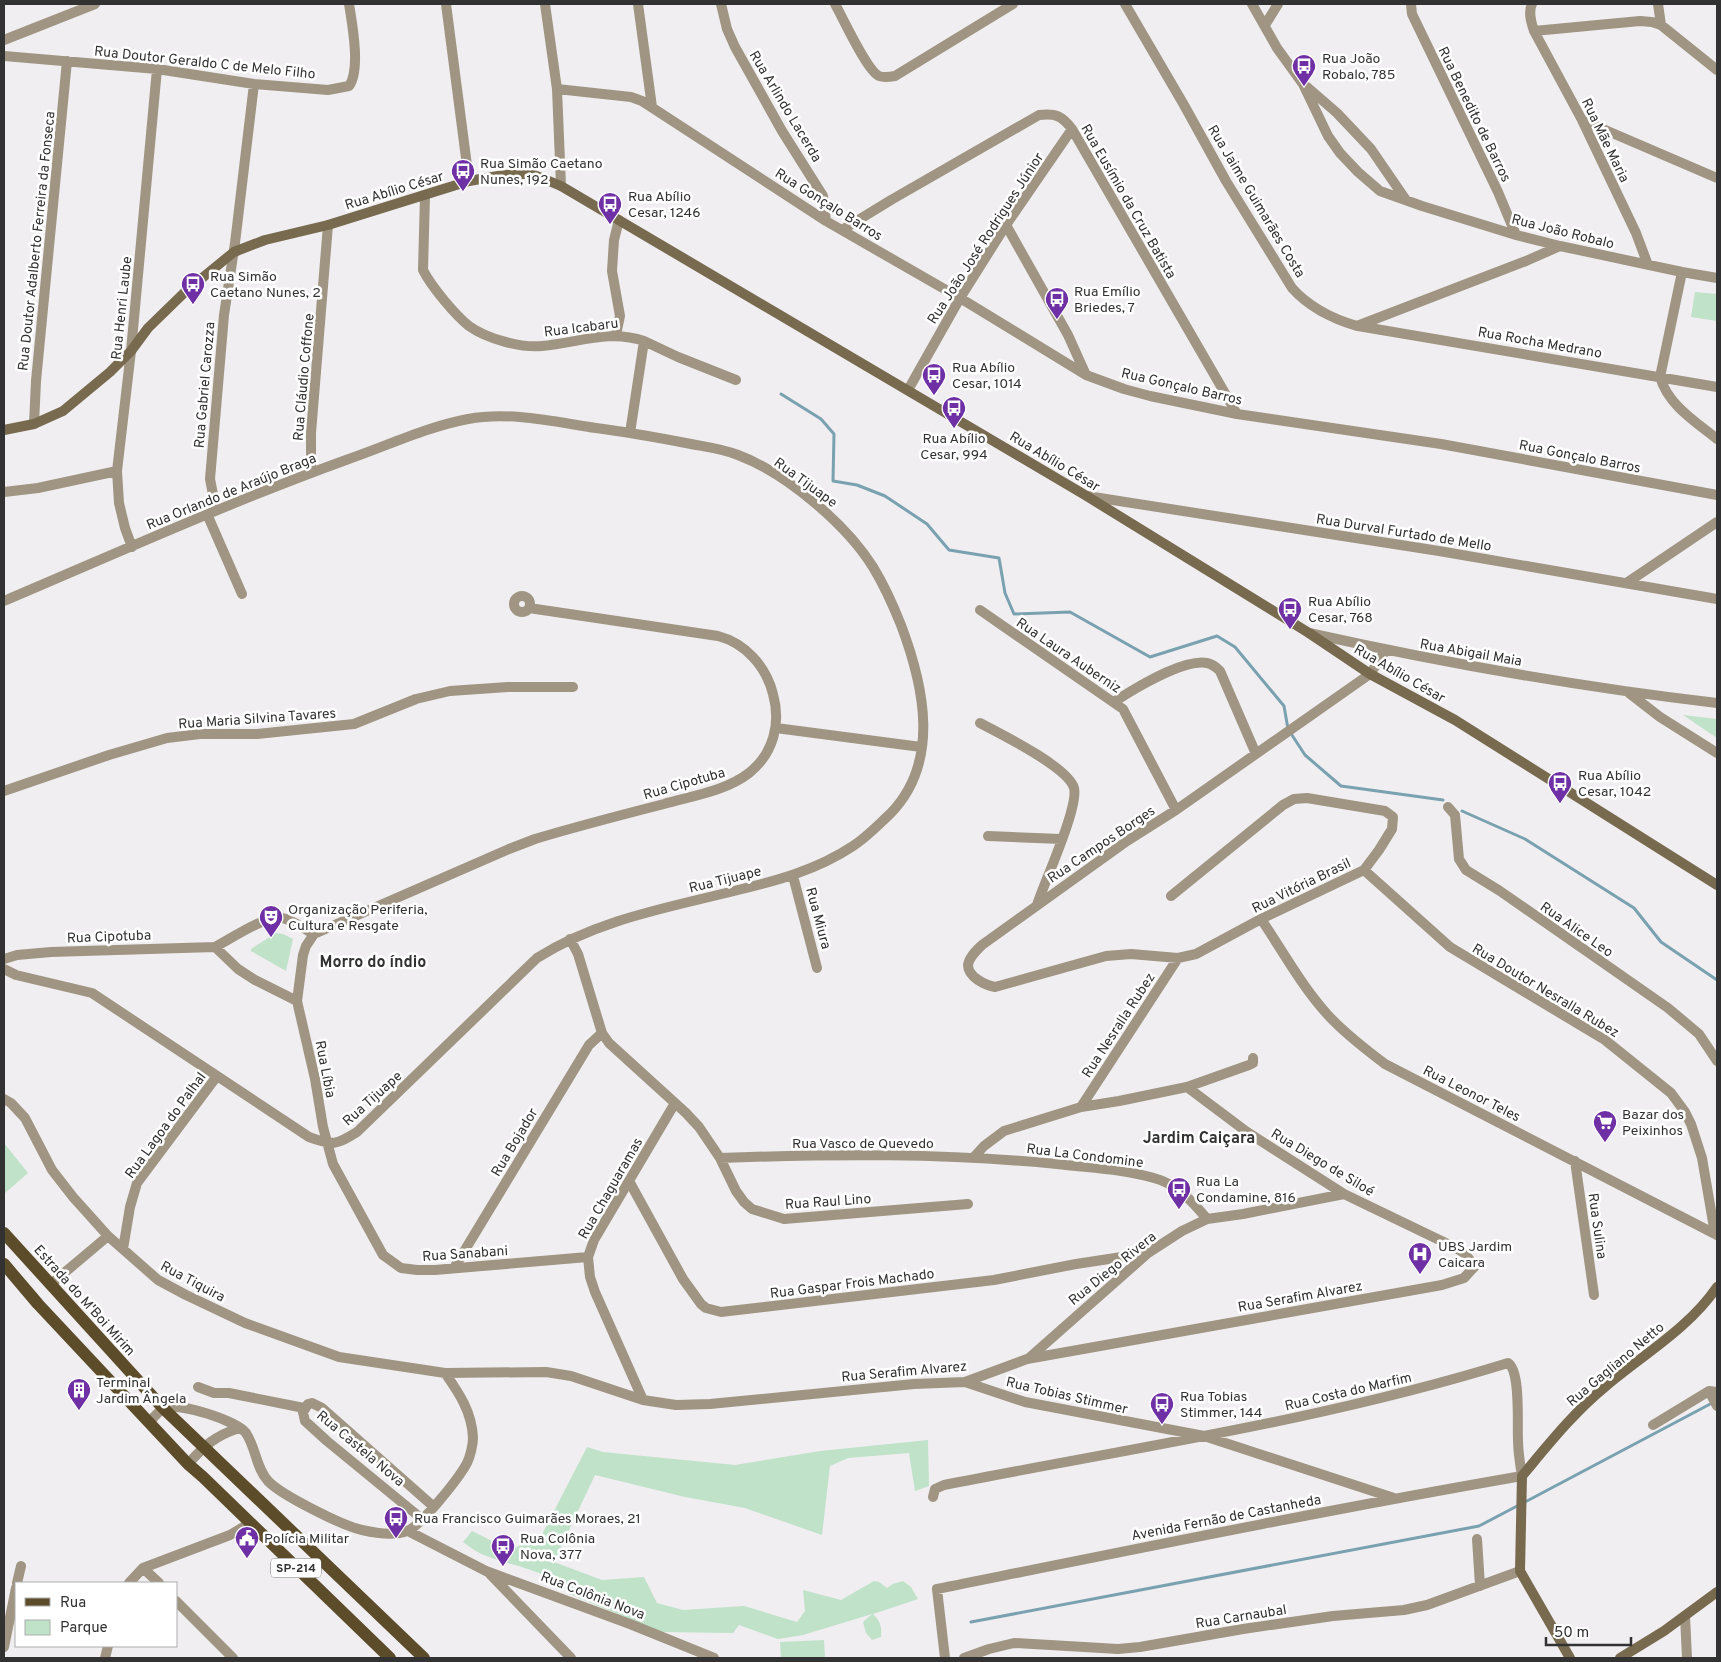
<svg xmlns="http://www.w3.org/2000/svg" width="1721" height="1662" viewBox="0 0 1721 1662" font-family="Overpass,sans-serif">
  <style>
    .green { fill: #bfe2c9 }
    .lines { fill: none; stroke-linecap: round; stroke-linejoin: round }
    .stream { stroke: #79a1b0; stroke-width: 3 }
    .street { stroke: #9f9582; stroke-width: 10 }
    .secondary { stroke: #786a4e; stroke-width: 10 }
    .primary { stroke: #5d4c29; stroke-width: 12 }
    .labels { text-anchor: middle; stroke-width: 5; stroke-linejoin: round; paint-order: stroke }
    .shield { fill: #fff; stroke: #707070; stroke-width: 1 }
    .shield-label { font-size: 12px; font-weight: bold; fill: #323233 }
    .poi-label { font-size: 14px; fill: #323233; stroke: #fff; text-anchor: start }
    .street-label { font-size: 14px; fill: #323233; stroke: #fff }
    .quarter-label { font-size: 16px; font-weight: bold; fill: #323233; stroke: #fff }
  </style>
  <rect width="100%" height="100%" fill="#f0eef1"/>
  <path class="green" d="M 1695,292 L 1717,294 L 1717,321 L 1691,317 Z
    M 1683,715 L 1717,719 L 1717,738 Z
    M 276,933 L 283,934 L 293,939 L 286,971 L 251,951 L 251,949 Z
    M 4,1143 L 28,1173 L 4,1194 Z
    M 928,1440 L 929,1486 L 915,1491 L 909,1453 L 848,1458 L 830,1466 L 822,1535 L 745,1508 L 685,1497 L 595,1475 L 554,1562 L 602,1580 L 644,1577 L 657,1603 L 683,1610 L 744,1606 L 797,1622 L 805,1611 L 803,1590 L 841,1600 L 874,1581 L 879,1582 L 887,1588 L 893,1584 L 903,1581 L 911,1587 L 918,1599 L 873,1614 C 880,1621 882,1626 881,1637 L 872,1640 L 866,1633 L 863,1622 L 872,1614 L 803,1635 L 778,1639 L 739,1625 L 733,1633 L 662,1632 L 569,1594 C 552,1570 510,1566 484,1555 C 476,1552 470,1547 463,1542 L 472,1531 L 510,1550 L 525,1543 L 536,1546 L 587,1447 L 603,1452 L 735,1465 L 820,1451 Z
    M 824,1640 L 825,1658 L 781,1658 L 780,1642 Z"/>
  <g class="lines">
    <path class="stream" d="M 781,394 L 821,419 L 834,434 L 833,481 L 857,485 L 885,496 L 927,524 L 949,550 L 999,558 L 1005,593 L 1014,614 L 1070,612 L 1150,657 L 1217,636 L 1235,647 L 1284,706 L 1288,729 L 1305,755 L 1341,786 L 1443,800
      M 1462,811 L 1525,839 L 1634,908 L 1661,942 L 1717,980
      M 1525,1502 L 1714,1402
      M 971,1622 L 1479,1526 L 1519,1505"/>
    <path class="street" d="M 446,4 L 469,181
      M 545,4 L 557,89 L 561,186
      M 638,4 L 652,107
      M 721,4 L 727,29 L 735,47 L 782,131 L 823,196 L 826,221
      M 835,4 C 843,18 867,71 879,76 C 884,78 890,77 895,76 L 1013,4
      M 1125,4 L 1184,105 L 1226,181 L 1292,288 C 1309,307 1333,319 1357,326 L 1526,261 L 1560,246
      M 1252,4 L 1277,48 L 1303,84 L 1328,136 L 1340,153 L 1358,172 L 1380,191 L 1422,206 L 1516,235 L 1560,246 L 1682,272 L 1717,278
      M 1411,4 L 1412,14 L 1498,192 L 1516,235
      M 1532,4 C 1528,12 1531,22 1534,31 L 1582,120 L 1636,233 L 1648,265
      M 1658,4 L 1661,25
      M 1265,25 L 1278,4
      M 1534,31 L 1640,21 L 1652,22 L 1661,25 L 1717,70
      M 4,40 L 95,4
      M 4,56 L 157,69 L 254,84 L 328,90 L 349,86 C 361,70 352,23 349,4
      M 1307,87 L 1337,113 L 1371,149 L 1406,200
      M 557,89 L 631,97 L 642,101 L 826,221 L 960,298 L 1086,375 L 1124,389 L 1150,396 L 1237,414 L 1441,444 L 1717,495
      M 1582,120 L 1717,178
      M 425,196 L 423,270 C 431,286 455,315 469,326 C 487,339 521,348 542,346 C 578,343 609,329 644,341 L 630,433
      M 1006,225 L 1068,335 L 1086,375
      M 842,230 L 891,200 L 1039,115 C 1056,113 1062,116 1072,129 L 1237,414
      M 1682,272 L 1660,377 C 1668,405 1696,422 1717,439
      M 1358,326 L 1717,387
      M 616,335 L 620,316 L 612,271 L 614,240 L 619,220
      M 644,341 L 678,357 L 736,380
      M 908,390 L 960,298 L 1006,225 L 1072,129
      M 34,424 L 36,381 L 67,61
      M 311,472 L 311,433 L 328,225
      M 4,492 L 38,488 L 117,471
      M 1087,496 L 1439,551 L 1717,599
      M 216,510 L 210,479 L 224,315 L 235,243 L 254,84
      M 207,514 L 242,594
      M 132,547 L 125,528 L 119,503 L 117,471 L 131,351 L 157,69
      M 1628,582 L 1717,522
      M514 604a8 8 0 1 1 16 0a8 8 0 1 1-16 0Z
      M 4,601 C 117,553 230,502 346,460 C 387,446 426,427 468,419 C 510,411 555,422 596,428 C 628,432 660,438 691,444 C 707,447 723,449 738,455 C 786,473 846,524 873,567 C 884,585 893,605 901,625 C 924,686 941,762 890,814 C 878,825 867,837 853,846 C 817,870 776,881 734,891 C 666,908 597,920 537,958 L 357,1132 C 336,1145 333,1146 309,1137 L 92,993 L 16,975 L 4,969
      M 529,608 L 718,636 C 745,643 766,666 773,694 C 781,723 774,753 749,773 C 726,791 692,796 664,804 C 621,815 578,826 535,839 L 509,849 L 314,934 L 306,946 L 303,955 L 297,1001 L 315,1079 L 323,1127 L 333,1164 L 383,1255 L 401,1268 L 417,1270 L 435,1270 L 588,1257
      M 980,610 L 1123,709 L 1176,810
      M 1309,633 C 1444,663 1580,687 1717,703
      M 1629,693 L 1660,717 L 1717,753
      M 1114,702 C 1134,689 1183,659 1207,663 C 1212,664 1216,667 1220,671 L 1256,754
      M 980,723 C 1001,734 1068,767 1074,788 C 1079,807 1044,883 1037,905
      M 776,728 L 921,747
      M 4,791 L 109,755 L 167,738 L 200,734 L 257,734 L 354,724 L 416,699 L 450,691 L 508,687 L 573,687
      M 1448,807 L 1455,815 L 1459,859 L 1466,870 L 1500,891 L 1668,1008 L 1699,1034 L 1717,1061
      M 988,836 L 1061,839
      M 1364,870 L 1450,947 L 1605,1040 L 1671,1093 L 1685,1112 L 1691,1124 L 1702,1158 L 1715,1234
      M 793,876 L 817,968
      M 1171,896 L 1283,805 L 1294,799 L 1307,798 L 1385,811 L 1393,817 L 1392,829 L 1379,850 L 1364,870 L 1261,919 L 1196,954 L 1178,958 L 1131,954 L 1106,956 L 995,987 C 985,985 968,977 968,965 C 969,957 977,950 982,945 L 1127,841 L 1176,810 L 1370,674 L 1386,650
      M 1261,919 C 1282,950 1301,985 1327,1014 C 1344,1033 1365,1049 1385,1064 L 1717,1235
      M 570,939 L 578,954 L 602,1033 L 609,1043 L 686,1113 L 699,1127 L 720,1158 C 832,1154 945,1153 1057,1164 C 1089,1168 1123,1169 1154,1178 C 1177,1184 1193,1202 1207,1219
      M 215,947 C 231,939 265,915 282,918 C 293,920 304,929 314,934
      M 4,959 L 17,955 L 51,952 L 215,947 L 238,969 L 255,980 L 297,1001
      M 4,1099 L 11,1103 L 25,1118 L 52,1170 L 73,1197 L 108,1236 L 158,1280 L 186,1295 L 245,1323 L 339,1357 L 445,1373 L 546,1372 L 571,1376 L 643,1400 L 676,1405 L 710,1404 L 914,1384 L 965,1382 L 1027,1359 L 1442,1285 L 1464,1278 L 1475,1266 L 1464,1253 L 1456,1248 L 1344,1194 L 1247,1132 L 1187,1087
      M 1081,1107 L 1178,958
      M 974,1157 L 984,1146 L 1004,1131 L 1081,1107 L 1119,1101 L 1187,1087 L 1249,1065 L 1253,1063 L 1253,1058
      M 720,1158 L 736,1191 L 744,1202 L 752,1209 L 784,1219 L 968,1204
      M 1575,1161 L 1594,1295
      M 629,1181 L 683,1279 L 701,1304 L 706,1308 L 721,1312 L 994,1280 L 1076,1264 L 1148,1253
      M 123,1249 L 130,1207 L 137,1183 L 217,1076
      M 454,1268 L 589,1045 L 602,1033
      M 51,1284 L 108,1236
      M 1028,1359 L 1148,1253 L 1182,1231 L 1207,1219 L 1243,1214 L 1344,1194
      M 965,1382 L 1025,1402 L 1204,1436 L 1394,1498
      M 198,1387 L 214,1393 L 229,1393 L 304,1408
      M 1709,1391 L 1717,1406
      M 643,1400 L 595,1292 L 590,1277 L 588,1257 L 594,1240 L 675,1103
      M 149,1423 C 153,1418 159,1410 165,1408 C 180,1402 237,1421 246,1433 C 256,1448 256,1468 268,1481 C 281,1495 343,1526 362,1530 C 375,1533 394,1536 407,1531 C 421,1526 459,1478 467,1463 C 470,1457 473,1445 473,1438 C 472,1412 459,1393 445,1373
      M 1653,1425 L 1709,1391 L 1717,1392
      M 188,1464 C 205,1445 215,1436 239,1428
      M 933,1497 L 935,1489 L 944,1485 C 1132,1448 1324,1420 1508,1363 C 1521,1371 1517,1424 1518,1440 C 1518,1452 1520,1464 1522,1476 C 1326,1510 1131,1550 937,1589 L 945,1658
      M 422,1519 L 327,1441 L 305,1421 L 303,1412 L 308,1404 L 312,1403 L 322,1408 L 434,1507
      M 408,1531 L 486,1571 L 630,1624 L 714,1658
      M 1477,1539 L 1480,1586
      M 143,1568 L 159,1583
      M 489,1573 L 571,1658
      M 17,1583 L 21,1566
      M 129,1583 L 143,1568 L 230,1535 L 250,1523
      M 176,1601 L 233,1658
      M 1685,1616 L 1687,1658
      M 4,1647 L 16,1588
      M 105,1658 L 108,1646
      M 964,1658 L 989,1649 L 1014,1643 L 1118,1649 L 1140,1647 L 1243,1629 L 1333,1616 L 1404,1610 L 1427,1605 L 1520,1571"/>
    <path class="secondary" d="M 4,430 L 34,424 L 63,411 L 110,372 L 131,351 L 148,328 L 185,292 L 234,252 L 265,240 L 328,225 L 469,181 L 504,175 L 524,174 L 532,174 L 561,186 L 1085,495 L 1309,633 L 1370,674 L 1455,720 L 1717,885
      M 1570,1658 L 1520,1571 L 1522,1476 C 1548,1445 1574,1412 1606,1386 C 1644,1354 1689,1328 1717,1287
      M 1620,1658 L 1664,1631 L 1717,1592"/>
    <path class="primary" d="M 4,1233 L 163,1408 L 424,1658
      M 4,1264 L 38,1304 L 188,1464 L 203,1477 L 390,1658"/>
  </g>
  <defs>
    <g id="bus-pin" transform="scale(1.25)"><path d="M0 17L-7.5 6A9.5 9.5 0 1 1 7.5 6Z" fill="#7030a5" stroke="#fff"/><path d="M-5-6H5V4H4V6H2V4H-2V6H-4V4H-5ZM-3.5-4V0h7V-4ZM-3.5 1.2v1.5H-2V1.2ZM2 1.2v1.5H3.5V1.2Z" fill="#fff"/></g>
    <g id="theatre-pin" transform="scale(1.25)"><path d="M0 17L-7.5 6A9.5 9.5 0 1 1 7.5 6Z" fill="#7030a5" stroke="#fff"/><path d="M-5-5.5Q0-4 5-5.5V0Q5 5 0 6Q-5 5-5 0ZM-3.3-2.5H-1v1.5H-3.3ZM1-2.5H3.3v1.5H1ZM-2.8 1Q0 5.5 2.8 1Z" fill="#fff"/></g>
    <g id="supermarket-pin" transform="scale(1.25)"><path d="M0 17L-7.5 6A9.5 9.5 0 1 1 7.5 6Z" fill="#7030a5" stroke="#fff"/><path d="M-6-5.5h2.5l.6 2H6L4.5 2H-2.5L-4.4-4H-6ZM-1.5 3.2a1.3 1.3 0 1 0 .1 0ZM3 3.2a1.3 1.3 0 1 0 .1 0Z" fill="#fff"/></g>
    <g id="hospital-pin" transform="scale(1.25)"><path d="M0 17L-7.5 6A9.5 9.5 0 1 1 7.5 6Z" fill="#7030a5" stroke="#fff"/><path d="M-5-5h3v3.5h4V-5h3V5h-3V1.5h-4V5h-3Z" fill="#fff"/></g>
    <g id="building-pin" transform="scale(1.25)"><path d="M0 17L-7.5 6A9.5 9.5 0 1 1 7.5 6Z" fill="#7030a5" stroke="#fff"/><path d="M-4-6H4V6H1V3H-1V6H-4ZM-2.5-4.3h1.7v1.8h-1.7ZM.8-4.3h1.7v1.8H.8ZM-2.5-1h1.7V.8h-1.7ZM.8-1h1.7V.8H.8Z" fill="#fff"/></g>
    <g id="civic-pin" transform="scale(1.25)"><path d="M0 17L-7.5 6A9.5 9.5 0 1 1 7.5 6Z" fill="#7030a5" stroke="#fff"/><path d="M-.6-6.5H3V-4.5H.6V-3L4-1V1h2V6H-6V1h2V-1L-.6-3ZM-1.2 2.5V6h2.4V2.5Z" fill="#fff"/></g>
  </defs>
  <g fill-rule="evenodd">
    <use href="#bus-pin" x="1304" y="66"/>
    <use href="#bus-pin" x="463" y="171"/>
    <use href="#bus-pin" x="610" y="204"/>
    <use href="#bus-pin" x="193" y="284"/>
    <use href="#bus-pin" x="1057" y="299"/>
    <use href="#bus-pin" x="934" y="375"/>
    <use href="#bus-pin" x="954" y="408"/>
    <use href="#bus-pin" x="1290" y="609"/>
    <use href="#bus-pin" x="1560" y="783"/>
    <use href="#theatre-pin" x="271" y="917"/>
    <use href="#supermarket-pin" x="1605" y="1122"/>
    <use href="#bus-pin" x="1179" y="1189"/>
    <use href="#hospital-pin" x="1420" y="1254"/>
    <use href="#building-pin" x="79" y="1390"/>
    <use href="#bus-pin" x="1162" y="1404"/>
    <use href="#bus-pin" x="396" y="1518"/>
    <use href="#civic-pin" x="247" y="1538"/>
    <use href="#bus-pin" x="503" y="1546"/>
  </g>
  <g class="labels">
    <rect class="shield" x="271" y="1558.5" width="50" height="19" rx="4"/>
    <g class="shield-label">
      <text x="296" y="1572">SP-214</text>
    </g>
    <g class="poi-label">
      <text x="1322" y="63">Rua João<tspan x="1322" dy="16">Robalo, 785</tspan></text>
      <text x="480" y="168">Rua Simão Caetano<tspan x="480" dy="16">Nunes, 192</tspan></text>
      <text x="628" y="201">Rua Abílio<tspan x="628" dy="16">Cesar, 1246</tspan></text>
      <text x="210" y="281">Rua Simão<tspan x="210" dy="16">Caetano Nunes, 2</tspan></text>
      <text x="1074" y="296">Rua Emílio<tspan x="1074" dy="16">Briedes, 7</tspan></text>
      <text x="952" y="372">Rua Abílio<tspan x="952" dy="16">Cesar, 1014</tspan></text>
      <text x="954" y="443" text-anchor="middle">Rua Abílio<tspan x="954" dy="16">Cesar, 994</tspan></text>
      <text x="1308" y="606">Rua Abílio<tspan x="1308" dy="16">Cesar, 768</tspan></text>
      <text x="1578" y="780">Rua Abílio<tspan x="1578" dy="16">Cesar, 1042</tspan></text>
      <text x="288" y="914">Organização Periferia,<tspan x="288" dy="16">Cultura e Resgate</tspan></text>
      <text x="1622" y="1119">Bazar dos<tspan x="1622" dy="16">Peixinhos</tspan></text>
      <text x="1196" y="1186">Rua La<tspan x="1196" dy="16">Condamine, 816</tspan></text>
      <text x="1438" y="1251">UBS Jardim<tspan x="1438" dy="16">Caicara</tspan></text>
      <text x="96" y="1387">Terminal<tspan x="96" dy="16">Jardim Ângela</tspan></text>
      <text x="1180" y="1401">Rua Tobias<tspan x="1180" dy="16">Stimmer, 144</tspan></text>
      <text x="414" y="1523">Rua Francisco Guimarães Moraes, 21</text>
      <text x="264" y="1543">Polícia Militar</text>
      <text x="520" y="1543">Rua Colônia<tspan x="520" dy="16">Nova, 377</tspan></text>
    </g>
    <g class="street-label">
      <text transform="translate(205 62) rotate(6)" y="5">Rua Doutor Geraldo C de Melo Filho</text>
      <text transform="translate(786 106) rotate(59)" y="5">Rua Arlindo Lacerda</text>
      <text transform="translate(1475 114) rotate(64)" y="5">Rua Benedito de Barros</text>
      <text transform="translate(1606 140) rotate(64)" y="5">Rua Mãe Maria</text>
      <text transform="translate(394 190) rotate(-17)" y="5">Rua Abílio César</text>
      <text transform="translate(1129 201) rotate(60)" y="5">Rua Eusímio da Cruz Batista</text>
      <text transform="translate(1257 201) rotate(59)" y="5">Rua Jaime Guimarães Costa</text>
      <text transform="translate(829 204) rotate(32)" y="5">Rua Gonçalo Barros</text>
      <text transform="translate(1563 231) rotate(14)" y="5">Rua João Robalo</text>
      <text transform="translate(985 238) rotate(-57)" y="5">Rua João José Rodrigues Júnior</text>
      <text transform="translate(36 241) rotate(-84)" y="5">Rua Doutor Adalberto Ferreira da Fonseca</text>
      <text transform="translate(121 308) rotate(-84)" y="5">Rua Henri Laube</text>
      <text transform="translate(581 327) rotate(-7)" y="5">Rua Icabaru</text>
      <text transform="translate(1540 342) rotate(10)" y="5">Rua Rocha Medrano</text>
      <text transform="translate(303 377) rotate(-85)" y="5">Rua Cláudio Coffone</text>
      <text transform="translate(204 385) rotate(-85)" y="5">Rua Gabriel Carozza</text>
      <text transform="translate(1182 386) rotate(13)" y="5">Rua Gonçalo Barros</text>
      <text transform="translate(1580 456) rotate(11)" y="5">Rua Gonçalo Barros</text>
      <text transform="translate(1055 461) rotate(31)" y="5">Rua Abílio César</text>
      <text transform="translate(806 482) rotate(36)" y="5">Rua Tijuape</text>
      <text transform="translate(231 491) rotate(-22)" y="5">Rua Orlando de Araújo Braga</text>
      <text transform="translate(1404 532) rotate(9)" y="5">Rua Durval Furtado de Mello</text>
      <text transform="translate(1471 652) rotate(10)" y="5">Rua Abigail Maia</text>
      <text transform="translate(1069 655) rotate(34)" y="5">Rua Laura Auberniz</text>
      <text transform="translate(1400 673) rotate(30)" y="5">Rua Abílio César</text>
      <text transform="translate(257 718) rotate(-4)" y="5">Rua Maria Silvina Tavares</text>
      <text transform="translate(684 783) rotate(-16)" y="5">Rua Cipotuba</text>
      <text transform="translate(1101 844) rotate(-34)" y="5">Rua Campos Borges</text>
      <text transform="translate(725 879) rotate(-14)" y="5">Rua Tijuape</text>
      <text transform="translate(1301 885) rotate(-26)" y="5">Rua Vitória Brasil</text>
      <text transform="translate(819 918) rotate(75)" y="5">Rua Miura</text>
      <text transform="translate(1577 929) rotate(35)" y="5">Rua Alice Leo</text>
      <text transform="translate(109 936) rotate(-2)" y="5">Rua Cipotuba</text>
      <text transform="translate(1546 990) rotate(31)" y="5">Rua Doutor Nesralla Rubez</text>
      <text transform="translate(1118 1025) rotate(-57)" y="5">Rua Nesralla Rubez</text>
      <text transform="translate(326 1069) rotate(79)" y="5">Rua Líbia</text>
      <text transform="translate(1472 1093) rotate(27)" y="5">Rua Leonor Teles</text>
      <text transform="translate(372 1098) rotate(-42)" y="5">Rua Tijuape</text>
      <text transform="translate(165 1125) rotate(-54)" y="5">Rua Lagoa do Palhal</text>
      <text transform="translate(514 1142) rotate(-59)" y="5">Rua Bojador</text>
      <text x="863" y="1148">Rua Vasco de Quevedo</text>
      <text transform="translate(1085 1155) rotate(7)" y="5">Rua La Condomine</text>
      <text transform="translate(1323 1162) rotate(31)" y="5">Rua Diego de Siloé</text>
      <text transform="translate(610 1188) rotate(-60)" y="5">Rua Chaguaramas</text>
      <text transform="translate(828 1201) rotate(-4)" y="5">Rua Raul Lino</text>
      <text transform="translate(1598 1226) rotate(82)" y="5">Rua Sulina</text>
      <text transform="translate(465 1253) rotate(-4)" y="5">Rua Sanabani</text>
      <text transform="translate(1112 1268) rotate(-39)" y="5">Rua Diego Rivera</text>
      <text transform="translate(193 1281) rotate(28)" y="5">Rua Tiquira</text>
      <text transform="translate(852 1283) rotate(-7)" y="5">Rua Gaspar Frois Machado</text>
      <text transform="translate(1300 1296) rotate(-10)" y="5">Rua Serafim Alvarez</text>
      <text transform="translate(85 1300) rotate(48)" y="5">Estrada do M'Boi Mirim</text>
      <text transform="translate(1615 1364) rotate(-40)" y="5">Rua Gagliano Netto</text>
      <text transform="translate(904 1371) rotate(-5)" y="5">Rua Serafim Alvarez</text>
      <text transform="translate(1348 1391) rotate(-13)" y="5">Rua Costa do Marfim</text>
      <text transform="translate(1067 1395) rotate(13)" y="5">Rua Tobias Stimmer</text>
      <text transform="translate(361 1448) rotate(40)" y="5">Rua Castela Nova</text>
      <text transform="translate(1226 1517) rotate(-11)" y="5">Avenida Fernão de Castanheda</text>
      <text transform="translate(593 1595) rotate(21)" y="5">Rua Colônia Nova</text>
      <text transform="translate(1241 1616) rotate(-9)" y="5">Rua Carnaubal</text>
    </g>
    <g class="quarter-label">
      <text x="373" y="967">Morro do índio</text>
      <text x="1199" y="1143">Jardim Caiçara</text>
    </g>
  </g>
  <rect width="1721" height="1662" fill="none" stroke="#323233" stroke-width="10"/>
  <rect x="15" y="1582" width="162" height="65" fill="#ffffff" stroke="#adadad"/>
  <rect x="25" y="1598" width="25" height="8" fill="#5d4c29" stroke="#adadad"/>
  <text x="60" y="1607" font-size="15" fill="#323233">Rua</text>
  <rect x="25" y="1620" width="25" height="15" fill="#bfe2c9" stroke="#adadad"/>
  <text x="60" y="1632" font-size="15" fill="#323233">Parque</text>
  <path d="M1546 1637v8h85v-8" fill="none" stroke="#323233" stroke-width="2.5"/>
  <text x="1554" y="1637" font-size="15" fill="#323233" stroke="#ffffff" stroke-width="4" paint-order="stroke">50 m</text>
</svg>
